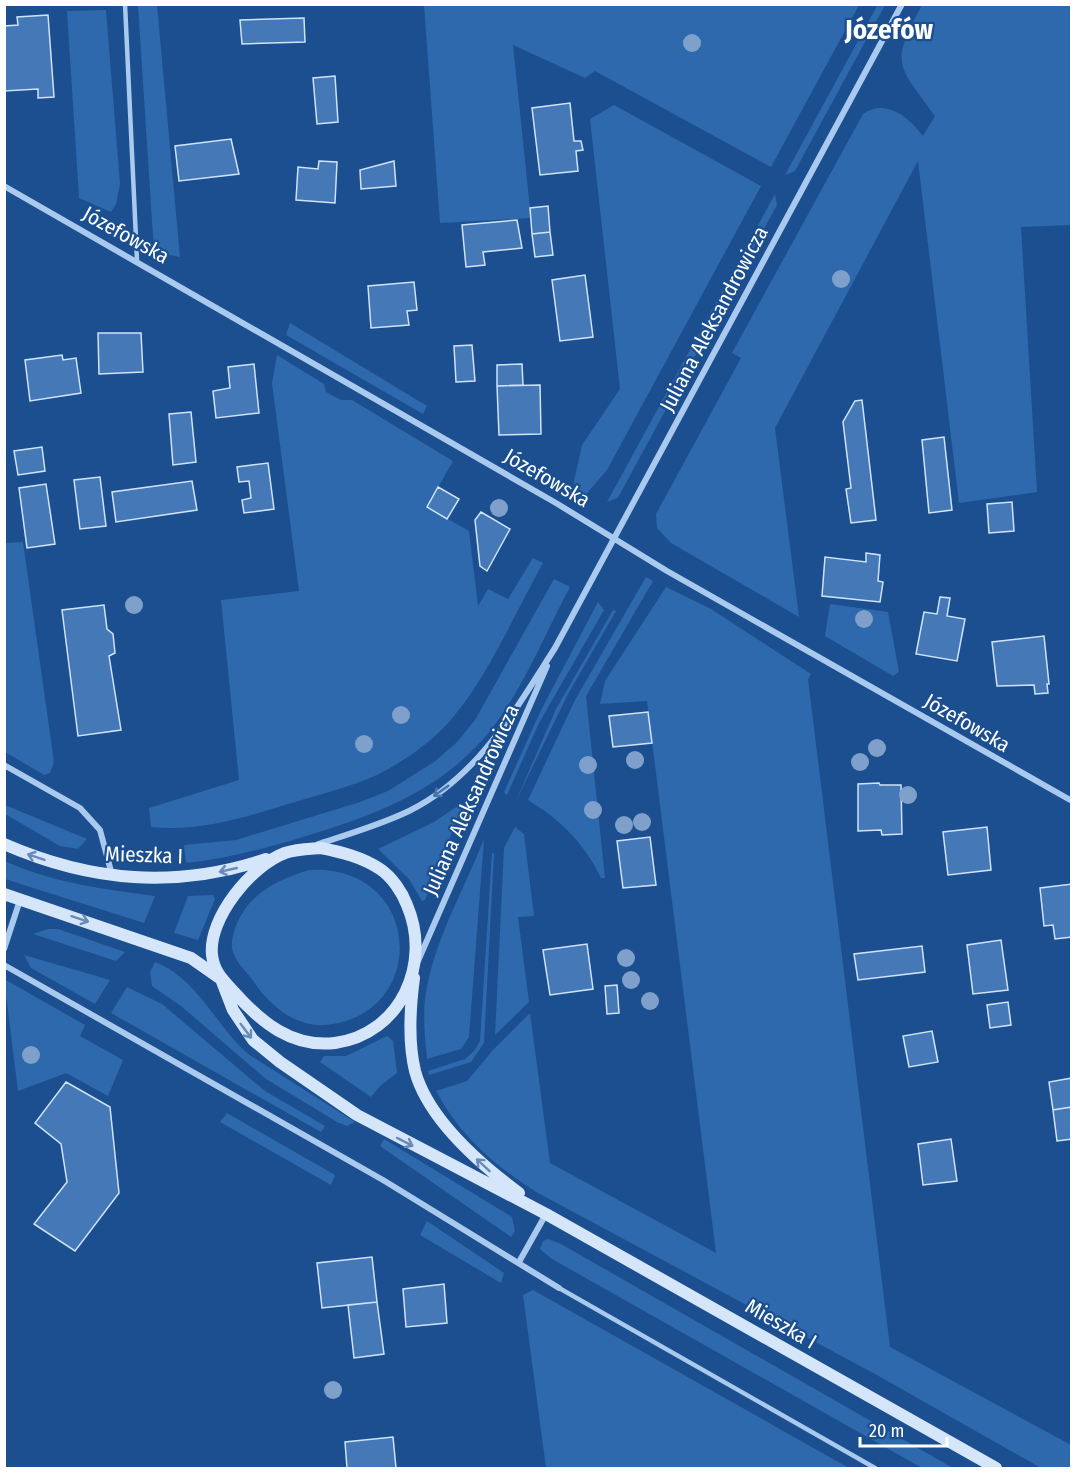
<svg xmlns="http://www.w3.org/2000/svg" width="1076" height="1473" viewBox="0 0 1076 1473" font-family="'Fira Sans Condensed',sans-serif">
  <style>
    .green { fill: #2e69ad }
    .building { fill: #4478b7; stroke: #cfe3fa; stroke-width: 1.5 }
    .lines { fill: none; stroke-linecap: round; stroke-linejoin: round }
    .lane { stroke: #a9c9ee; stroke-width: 4.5 }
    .street { stroke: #a9c9ee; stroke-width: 6 }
    .secondary { stroke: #d6e6fa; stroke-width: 12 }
    .tree { fill: #7ea0ca }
    .oneway { stroke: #4674ac }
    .oneway2 { stroke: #668bba }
    .labels { text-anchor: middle; stroke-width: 4.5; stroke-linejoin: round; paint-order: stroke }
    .street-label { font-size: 21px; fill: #fff; stroke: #1b4f8f }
    .district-label { font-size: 27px; font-weight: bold; fill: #fff; stroke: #1b4f8f }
  </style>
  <rect width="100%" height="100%" fill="#1b4f8f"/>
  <path class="green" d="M 878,4 L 885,5 L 795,171 L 785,175 Z
    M 138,5 L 157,5 L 180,257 L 154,252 Z
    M 424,5 L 859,5 L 771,167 L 595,71 L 585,78 L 513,45 L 531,218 L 440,223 Z
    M 922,5 L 1070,5 L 1071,225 L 1021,227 L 1037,492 L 959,503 L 918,161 L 775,428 L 799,617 L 671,543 L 657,528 L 656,514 L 741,358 L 732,353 L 863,114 C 885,98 909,117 923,136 L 935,116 C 898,64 889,66 922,5 Z
    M 106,10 L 120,184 L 116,204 L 111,212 L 79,198 L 67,11 Z
    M 614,105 L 761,186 L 607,470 L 582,499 L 575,496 L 574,481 L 582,445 L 620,389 L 590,119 Z
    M 775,194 L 777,205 L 620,494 L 617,498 L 607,502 Z
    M 290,323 L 427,406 L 423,414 L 286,335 Z
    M 277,355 L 324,384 L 326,392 L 341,400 L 352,400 L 453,461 L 427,507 L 469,531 L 478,606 L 488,589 L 508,599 L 533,558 L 543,563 C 516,611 489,674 454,716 C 435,740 406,760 379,774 C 351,787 318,795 288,804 C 244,818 197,832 151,827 L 149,808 L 239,780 L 221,600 L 299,591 L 272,383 Z
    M 23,542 L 54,762 L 50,773 L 44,775 L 5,752 L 5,543 Z
    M 646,577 L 653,581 L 586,696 L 605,878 L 601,878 C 585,844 560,819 528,800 L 575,700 Z
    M 554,579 L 570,587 C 547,630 528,677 501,716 C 454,785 383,813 306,836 C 266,848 227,859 186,863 L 184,845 L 236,840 L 360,802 L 388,791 L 434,762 L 456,743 L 475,720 Z
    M 666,587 L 711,609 L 811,674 L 808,679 L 890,1347 L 1071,1445 L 1071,1468 L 1041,1468 L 875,1374 L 538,1193 C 495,1166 460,1136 436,1091 L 467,1081 L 493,1050 L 530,1013 L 550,1163 L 716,1253 L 647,701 L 600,704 L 605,681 Z
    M 598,602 L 604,610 L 539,723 L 507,795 L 504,792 L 541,710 Z
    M 830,604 L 888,612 L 899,672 L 893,676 L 825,636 Z
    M 613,610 L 616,611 L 568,694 L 515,803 L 556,709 Z
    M 5,805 L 87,839 L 78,849 L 60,846 L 5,814 Z
    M 459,805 L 463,805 L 425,900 L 422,901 L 409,879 L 378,849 L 434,822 Z
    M 515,827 L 524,834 L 534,916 L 518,917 L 529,1002 L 495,1035 L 504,848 Z
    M 484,839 L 469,1037 L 461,1049 L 427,1059 C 425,1039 423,1019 425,999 C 432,944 464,890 484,839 Z
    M 492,853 L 494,853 L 484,1043 L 471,1062 L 429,1075 L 428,1071 L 465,1059 L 474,1051 L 480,1041 Z
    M 5,861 C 52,883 104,889 155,896 L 144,923 L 5,879 Z
    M 309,870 C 424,864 430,1016 325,1025 C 295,1027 269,1005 254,982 C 247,972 237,964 233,952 C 230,944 233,934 236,926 C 249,893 277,880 309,870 Z
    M 213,895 L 215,899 L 198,940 L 174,933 L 188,896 Z
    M 48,929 L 58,929 L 125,952 L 116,961 L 33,934 Z
    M 24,955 L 110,980 L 95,1004 L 31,968 Z
    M 155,962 C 197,978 216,1026 248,1054 L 355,1122 L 347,1126 L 337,1122 L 266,1079 L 181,1006 L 152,986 L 150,972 Z
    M 4,979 L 85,1025 L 80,1036 L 123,1060 L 108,1096 L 66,1073 L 18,1091 Z
    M 127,987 L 162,1004 L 265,1091 L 325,1126 L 321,1132 L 111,1013 Z
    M 387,1036 L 393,1041 L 397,1073 L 380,1086 L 371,1097 L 320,1062 L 324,1056 L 346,1056 Z
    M 227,1113 L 335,1175 L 331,1185 L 220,1122 Z
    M 384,1139 L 512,1217 L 515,1231 L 511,1237 L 380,1146 Z
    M 427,1221 L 504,1273 L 501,1283 L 420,1235 Z
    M 548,1239 L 561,1244 L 953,1468 L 922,1468 L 552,1259 L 540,1249 L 543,1241 Z
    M 533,1290 L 849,1468 L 546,1468 L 523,1295 Z"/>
  <path class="building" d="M 48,15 L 54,97 L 38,98 L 38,89 L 4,91 L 4,26 L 18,25 L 17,17 Z
    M 304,18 L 305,42 L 242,44 L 240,20 Z
    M 335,76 L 338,122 L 317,124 L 313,78 Z
    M 570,103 L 574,141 L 581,141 L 583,150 L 576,151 L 578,171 L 540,175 L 532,108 Z
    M 231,139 L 239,174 L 179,181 L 175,146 Z
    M 319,161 L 337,162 L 335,203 L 296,200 L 298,167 L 318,169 Z
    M 394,161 L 396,186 L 361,189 L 360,170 Z
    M 548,206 L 550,232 L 532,234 L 530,208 Z
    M 517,220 L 522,248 L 483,252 L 485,265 L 466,267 L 462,225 Z
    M 550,232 L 553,255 L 535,257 L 532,234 Z
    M 585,275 L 593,337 L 560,341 L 552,280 Z
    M 414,282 L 417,310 L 407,311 L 409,325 L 371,328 L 368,286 Z
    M 98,333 L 141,333 L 143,372 L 99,374 Z
    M 472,345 L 475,381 L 456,382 L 454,346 Z
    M 62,355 L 63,360 L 76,358 L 81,393 L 30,401 L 25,360 Z
    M 254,364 L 259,413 L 216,418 L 213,391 L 230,388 L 228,367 Z
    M 522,364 L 523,385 L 497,386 L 497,365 Z
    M 540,385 L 541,434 L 499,435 L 497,386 Z
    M 862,400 L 876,520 L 851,523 L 846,489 L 851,488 L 843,422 L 855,401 Z
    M 191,412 L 196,462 L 173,465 L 169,414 Z
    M 944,437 L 952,510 L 929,513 L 922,440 Z
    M 42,447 L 45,471 L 18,475 L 14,451 Z
    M 268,463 L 274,509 L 244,513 L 242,500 L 251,498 L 249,481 L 239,482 L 237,467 Z
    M 100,477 L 106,526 L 80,529 L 74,480 Z
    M 192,481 L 197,510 L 116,522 L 112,492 Z
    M 46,484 L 55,544 L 27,548 L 19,488 Z
    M 438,487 L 459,499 L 447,519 L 427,507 Z
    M 1012,502 L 1014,531 L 989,533 L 987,504 Z
    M 481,512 L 510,529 L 487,571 L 480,566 L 475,520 Z
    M 866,553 L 880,555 L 878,581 L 883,582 L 880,602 L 822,596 L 825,557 L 866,562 Z
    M 940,597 L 950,598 L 947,616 L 965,619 L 957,661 L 916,654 L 924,612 L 937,614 Z
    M 104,605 L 107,629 L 113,634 L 115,653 L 109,656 L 121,730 L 78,736 L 62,610 Z
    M 1044,636 L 1049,684 L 1047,684 L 1048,693 L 1035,694 L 1034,685 L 997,686 L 992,642 Z
    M 648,712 L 652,743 L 613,747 L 609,716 Z
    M 879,783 L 880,785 L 901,785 L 902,834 L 882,835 L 881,830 L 858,831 L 858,784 Z
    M 987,827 L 991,870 L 948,875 L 943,832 Z
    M 650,837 L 656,885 L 623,888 L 617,841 Z
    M 1072,884 L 1072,937 L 1055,939 L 1053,925 L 1044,926 L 1040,888 Z
    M 1001,940 L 1008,990 L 973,994 L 967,945 Z
    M 587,944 L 593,989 L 550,995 L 543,950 Z
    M 922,946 L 925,972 L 858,980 L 854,954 Z
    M 617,985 L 619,1013 L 607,1014 L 605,986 Z
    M 1008,1002 L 1011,1025 L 990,1028 L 987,1005 Z
    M 932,1031 L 938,1062 L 909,1067 L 903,1036 Z
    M 1072,1078 L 1072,1107 L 1053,1110 L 1049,1082 Z
    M 66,1082 L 110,1107 L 119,1193 L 75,1251 L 34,1224 L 67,1182 L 61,1144 L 35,1123 Z
    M 1072,1107 L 1072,1139 L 1057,1141 L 1053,1110 Z
    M 951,1139 L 957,1181 L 923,1185 L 918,1144 Z
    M 372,1257 L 377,1302 L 322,1308 L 317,1263 Z
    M 444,1284 L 447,1323 L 406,1327 L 403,1289 Z
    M 377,1302 L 384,1354 L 354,1358 L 348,1305 Z
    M 393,1437 L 396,1468 L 347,1468 L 345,1442 Z"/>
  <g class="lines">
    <path class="lane" d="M 125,4 L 137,260
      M 559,1288 L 875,1468"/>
    <path class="street" d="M 4,186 L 556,503 L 667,571 L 1072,801
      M 4,765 L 80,808 L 100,830 L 112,875
      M 318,844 C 349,834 380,825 409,811 C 478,777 515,710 555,648 L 902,4
      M 4,949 L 20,900
      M 418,961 L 547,666
      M 4,965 L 383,1180 L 559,1288
      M 519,1262 L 546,1214"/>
    <path class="secondary" d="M 4,844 C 91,882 176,889 266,859
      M 321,848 C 341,852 362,857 380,869 C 392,877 402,892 407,905 C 432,963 401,1034 335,1043 C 292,1048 261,1022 235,993 C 223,980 214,972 212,955 C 208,918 252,865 285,853 C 297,849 309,849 321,848 Z
      M 4,894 L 191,958 L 221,979 L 233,1010 L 253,1040 L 280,1062 L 357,1115 L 546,1214 L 996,1468
      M 414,978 C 410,1008 408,1042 415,1071 C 428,1119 480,1164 519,1193"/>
  </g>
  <g class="tree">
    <circle cx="692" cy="43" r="9"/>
    <circle cx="841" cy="279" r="9"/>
    <circle cx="499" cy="508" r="9"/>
    <circle cx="134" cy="605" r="9"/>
    <circle cx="864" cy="619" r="9"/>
    <circle cx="401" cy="715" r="9"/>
    <circle cx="364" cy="744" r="9"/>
    <circle cx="877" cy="748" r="9"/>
    <circle cx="635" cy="760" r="9"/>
    <circle cx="860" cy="762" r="9"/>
    <circle cx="588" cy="765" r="9"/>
    <circle cx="908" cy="795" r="9"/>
    <circle cx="593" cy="810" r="9"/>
    <circle cx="642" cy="822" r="9"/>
    <circle cx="624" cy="825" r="9"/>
    <circle cx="626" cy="958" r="9"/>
    <circle cx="631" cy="980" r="9"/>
    <circle cx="650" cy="1001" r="9"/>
    <circle cx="31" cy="1055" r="9"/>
    <circle cx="333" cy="1390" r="9"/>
  </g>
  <defs><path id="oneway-shaft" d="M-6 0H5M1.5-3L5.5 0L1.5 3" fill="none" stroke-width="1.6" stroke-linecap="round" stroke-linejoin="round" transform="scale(1.5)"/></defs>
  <use class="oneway" href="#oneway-shaft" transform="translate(441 791) rotate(145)"/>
  <g class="oneway2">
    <use href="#oneway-shaft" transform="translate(36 857) rotate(-161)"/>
    <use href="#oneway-shaft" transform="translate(228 870) rotate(167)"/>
    <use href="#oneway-shaft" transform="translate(80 919) rotate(18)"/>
    <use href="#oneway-shaft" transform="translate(246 1031) rotate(53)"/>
    <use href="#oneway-shaft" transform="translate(405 1142) rotate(27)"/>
    <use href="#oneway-shaft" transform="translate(483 1165) rotate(-137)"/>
  </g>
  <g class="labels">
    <g class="street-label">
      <text transform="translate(126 235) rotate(29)" y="7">Józefowska</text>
      <text transform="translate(714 319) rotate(-62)" y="7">Juliana Aleksandrowicza</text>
      <text transform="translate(547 478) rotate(30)" y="7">Józefowska</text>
      <text transform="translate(967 723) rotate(30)" y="7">Józefowska</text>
      <text transform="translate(471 800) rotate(-66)" y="7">Juliana Aleksandrowicza</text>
      <text transform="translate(144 855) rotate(2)" y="7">Mieszka I</text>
      <text transform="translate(781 1324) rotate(30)" y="7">Mieszka I</text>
    </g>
    <g class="district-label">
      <text x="889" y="39">Józefów</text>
    </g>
  </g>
  <rect width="1076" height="1473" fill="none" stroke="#ffffff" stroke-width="12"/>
  <path d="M860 1437v9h87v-9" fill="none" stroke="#ffffff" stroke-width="3"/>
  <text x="869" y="1437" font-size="18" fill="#ffffff" stroke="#1b4f8f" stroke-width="4.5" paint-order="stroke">20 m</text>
</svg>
